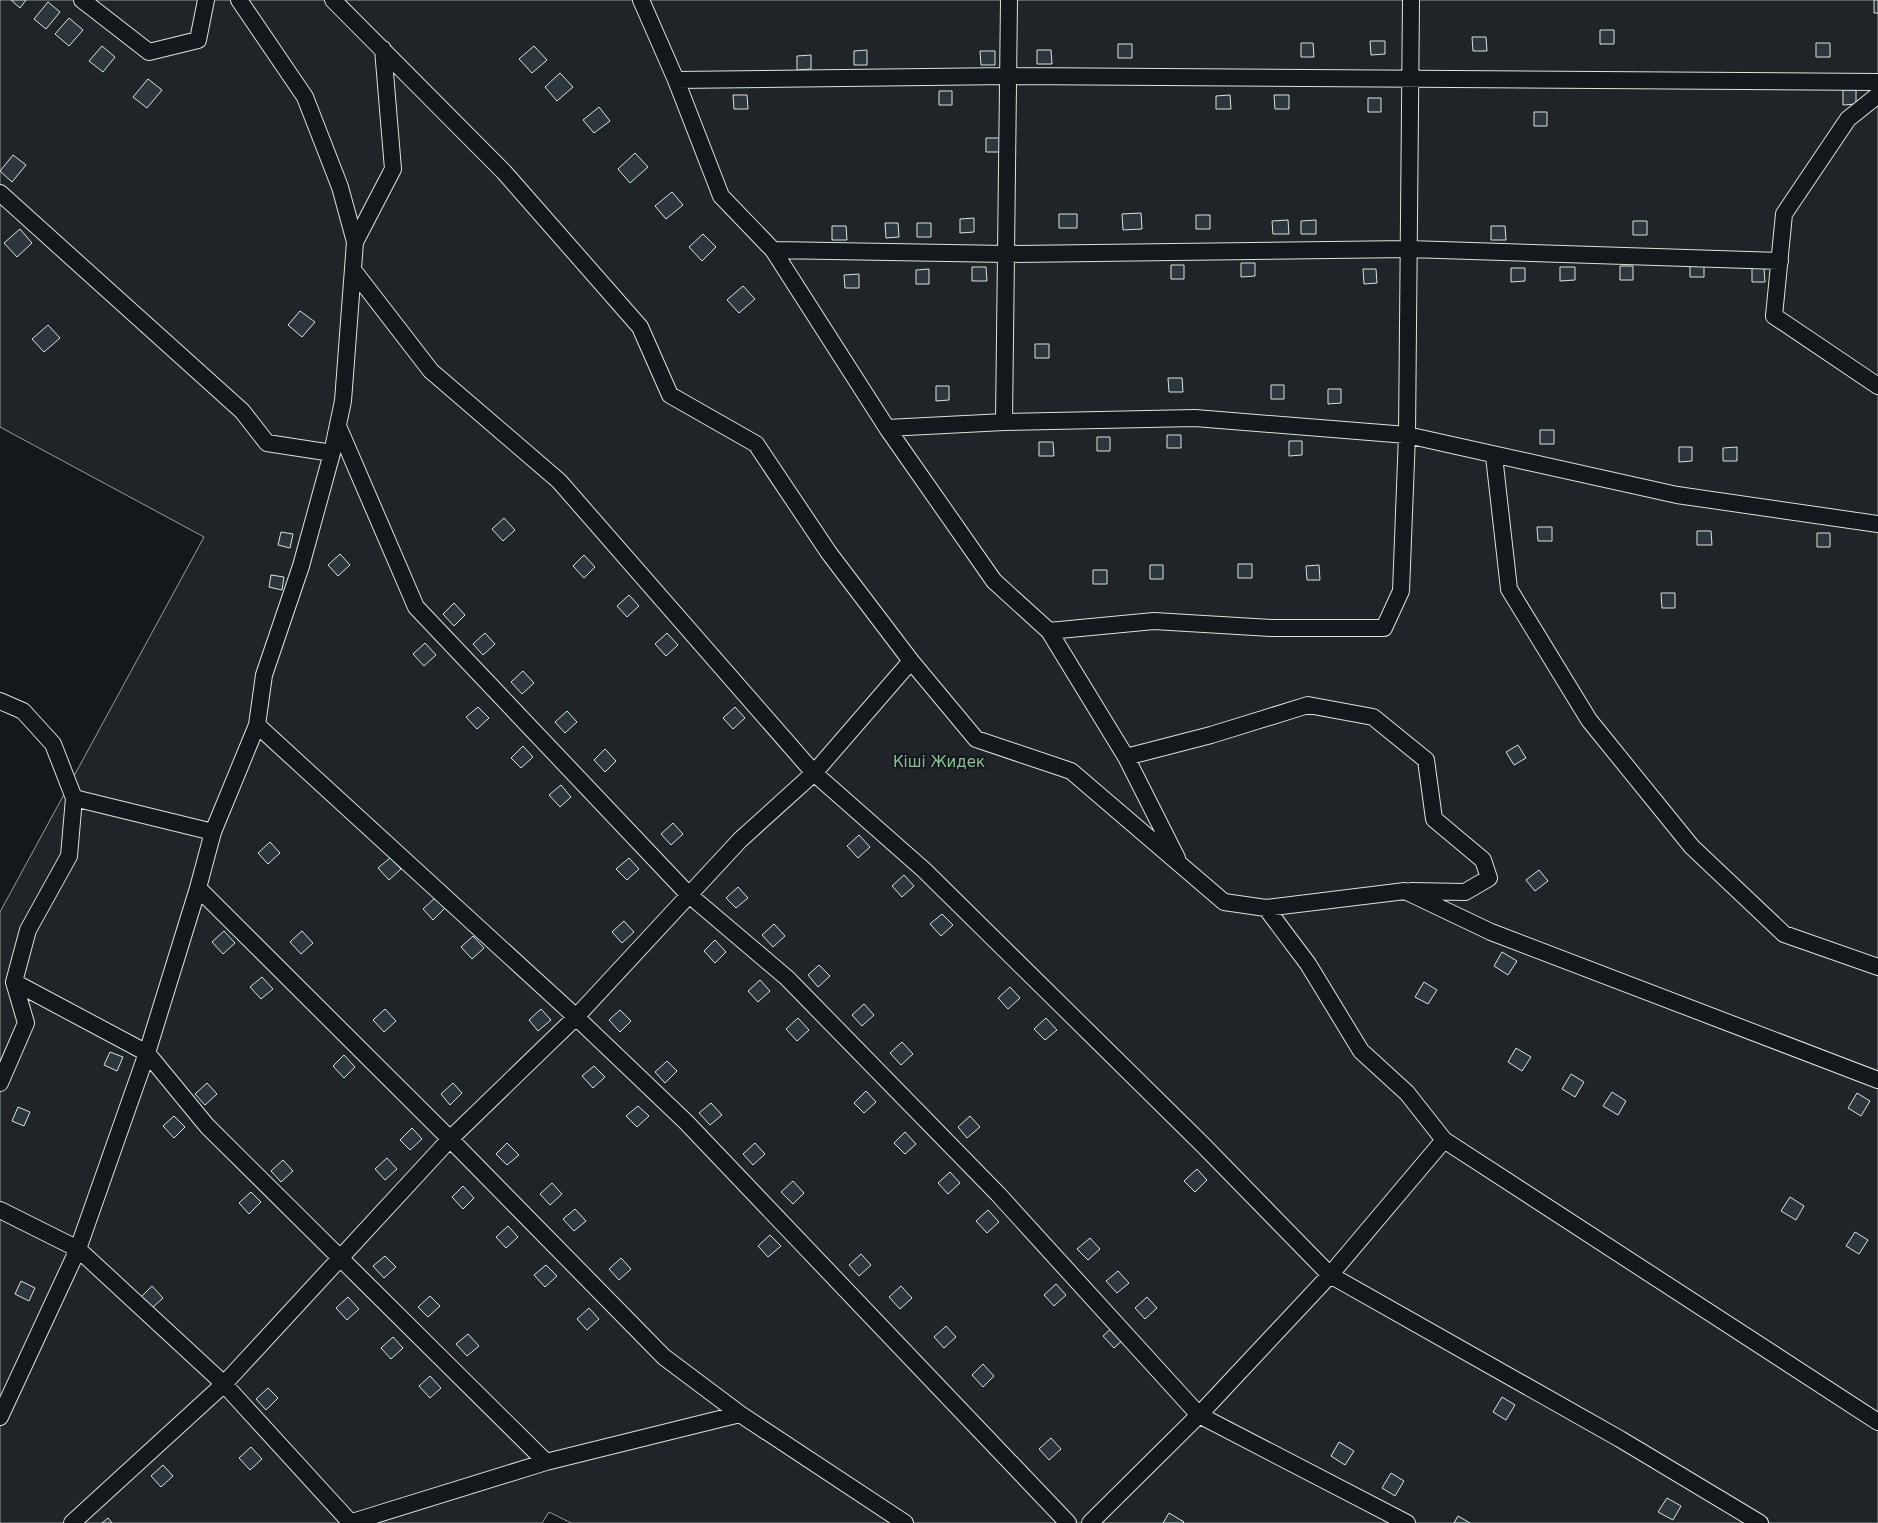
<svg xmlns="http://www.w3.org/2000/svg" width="1878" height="1523" viewBox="0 0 1878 1523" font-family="'DejaVu Sans',sans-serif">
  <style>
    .green { fill: #202428; stroke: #939e99 }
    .building { fill: #2c363c; stroke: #d8e6dc }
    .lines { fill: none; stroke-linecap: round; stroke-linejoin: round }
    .minor-casing { stroke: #d8e6dc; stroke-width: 18 }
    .minor { stroke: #14181c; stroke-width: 16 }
    .labels { text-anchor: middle; stroke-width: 4; stroke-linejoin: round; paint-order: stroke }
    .park-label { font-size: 15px; fill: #8ac095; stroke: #14181c }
  </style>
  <rect width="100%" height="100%" fill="#14181c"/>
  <path class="green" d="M 0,0 L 1878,0 L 1878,1523 L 571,1523 L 549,1512 L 542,1523 L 0,1523 L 0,912 L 204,537 L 0,427 Z"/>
  <path class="building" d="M 11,0 L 26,0 L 20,8 Z
    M 1874,0 L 1878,0 L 1878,13 L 1874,13 Z
    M 48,2 L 60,12 L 46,29 L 34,19 Z
    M 69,18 L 83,30 L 69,46 L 55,34 Z
    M 1600,30 L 1614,30 L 1614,44 L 1600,44 Z
    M 1472,37 L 1486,37 L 1487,51 L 1473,51 Z
    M 1370,41 L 1385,41 L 1385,54 L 1371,55 Z
    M 1301,43 L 1313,43 L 1314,57 L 1301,57 Z
    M 1816,43 L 1830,43 L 1830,57 L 1816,57 Z
    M 1118,44 L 1132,44 L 1132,58 L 1118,58 Z
    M 102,46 L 115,57 L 103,72 L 89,61 Z
    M 534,46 L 547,60 L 532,73 L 519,59 Z
    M 867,50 L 867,65 L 854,65 L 854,51 Z
    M 1037,50 L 1051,50 L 1052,64 L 1037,64 Z
    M 980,51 L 995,51 L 995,65 L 981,65 Z
    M 811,55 L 811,69 L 797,70 L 797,56 Z
    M 560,73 L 573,87 L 557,101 L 545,87 Z
    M 148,79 L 162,90 L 147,108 L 133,97 Z
    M 1843,90 L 1856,90 L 1856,104 L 1843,105 Z
    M 939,91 L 952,91 L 952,105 L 939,105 Z
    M 733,95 L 747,95 L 748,109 L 734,109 Z
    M 1230,95 L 1231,109 L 1216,109 L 1216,96 Z
    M 1274,95 L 1289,95 L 1289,109 L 1275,109 Z
    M 1368,98 L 1381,98 L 1381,112 L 1368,112 Z
    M 599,107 L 610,121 L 594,133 L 583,120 Z
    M 1534,112 L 1547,112 L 1547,126 L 1534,126 Z
    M 986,138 L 1000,138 L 1000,152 L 986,152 Z
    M 635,153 L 648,167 L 630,183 L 618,169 Z
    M 13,155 L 26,165 L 12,182 L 0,171 Z
    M 672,192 L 683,205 L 666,219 L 655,206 Z
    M 1141,213 L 1142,229 L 1123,230 L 1122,214 Z
    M 1059,214 L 1077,214 L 1077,228 L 1059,228 Z
    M 1196,215 L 1210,215 L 1210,229 L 1196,229 Z
    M 974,218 L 974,232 L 960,233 L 960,219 Z
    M 1288,220 L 1289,234 L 1273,234 L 1272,221 Z
    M 1316,220 L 1316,234 L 1301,234 L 1301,221 Z
    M 1633,221 L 1647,221 L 1647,235 L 1633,235 Z
    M 885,223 L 898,223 L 899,237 L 886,238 Z
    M 917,223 L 931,223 L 931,237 L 917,237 Z
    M 832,226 L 846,226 L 847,240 L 832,240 Z
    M 1491,226 L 1505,226 L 1506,240 L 1491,240 Z
    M 20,229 L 32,243 L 17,257 L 4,243 Z
    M 703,234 L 716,247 L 702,261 L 689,247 Z
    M 1241,263 L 1255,263 L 1255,276 L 1241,277 Z
    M 1704,263 L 1704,277 L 1690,277 L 1690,264 Z
    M 1171,265 L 1184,265 L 1184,279 L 1171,279 Z
    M 1620,266 L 1633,266 L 1633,280 L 1620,280 Z
    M 972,267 L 986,267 L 987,281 L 972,281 Z
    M 1560,267 L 1575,267 L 1575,280 L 1560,281 Z
    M 1511,268 L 1525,268 L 1525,281 L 1511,282 Z
    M 1752,268 L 1764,268 L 1765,282 L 1752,282 Z
    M 929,269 L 929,284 L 916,284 L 916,270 Z
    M 1363,269 L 1376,269 L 1377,283 L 1364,284 Z
    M 859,274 L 859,288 L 845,288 L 844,275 Z
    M 743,286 L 755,299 L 739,313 L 727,300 Z
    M 300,311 L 315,322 L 302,337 L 288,325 Z
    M 48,325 L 60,338 L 44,352 L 32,339 Z
    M 1035,344 L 1049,344 L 1049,358 L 1035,358 Z
    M 1168,378 L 1182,378 L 1183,392 L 1169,392 Z
    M 1271,385 L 1284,385 L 1284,399 L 1271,399 Z
    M 936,386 L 949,386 L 949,400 L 936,401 Z
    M 1328,389 L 1341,389 L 1341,403 L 1328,404 Z
    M 1540,430 L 1554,430 L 1554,444 L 1540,444 Z
    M 1167,435 L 1181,435 L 1181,448 L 1167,448 Z
    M 1097,437 L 1110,437 L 1110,451 L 1097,451 Z
    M 1289,441 L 1302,441 L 1302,455 L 1289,456 Z
    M 1039,442 L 1053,442 L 1054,456 L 1039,456 Z
    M 1679,447 L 1692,447 L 1692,461 L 1679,462 Z
    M 1737,447 L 1737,461 L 1723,461 L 1723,448 Z
    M 504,518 L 515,530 L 503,541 L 492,529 Z
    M 1537,527 L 1552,527 L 1552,541 L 1538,541 Z
    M 1697,531 L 1711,531 L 1712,545 L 1697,545 Z
    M 281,532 L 293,534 L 290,548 L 278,545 Z
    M 1817,533 L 1830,533 L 1830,547 L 1817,547 Z
    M 340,554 L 350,565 L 338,576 L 328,565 Z
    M 584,555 L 595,567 L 584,578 L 573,566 Z
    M 1238,564 L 1252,564 L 1252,578 L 1238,578 Z
    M 1150,565 L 1163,565 L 1163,579 L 1150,579 Z
    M 1319,565 L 1320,580 L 1307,580 L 1306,566 Z
    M 1093,570 L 1107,570 L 1107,584 L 1093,584 Z
    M 271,575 L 284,577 L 282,590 L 269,587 Z
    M 1661,593 L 1675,593 L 1675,608 L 1662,608 Z
    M 629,595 L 639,606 L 627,617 L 617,606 Z
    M 454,603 L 465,615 L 454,626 L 443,614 Z
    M 485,633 L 495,644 L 483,655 L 473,644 Z
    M 667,633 L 678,645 L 666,656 L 655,644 Z
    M 425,643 L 436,655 L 424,666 L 413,654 Z
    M 523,671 L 534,683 L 522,694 L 511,682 Z
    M 478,707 L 489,718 L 477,729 L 466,717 Z
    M 735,707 L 745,718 L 733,729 L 723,718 Z
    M 567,711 L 577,722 L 565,733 L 555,722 Z
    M 1518,745 L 1526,758 L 1514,765 L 1506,752 Z
    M 523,746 L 533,757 L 521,768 L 511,758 Z
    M 605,749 L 616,761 L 605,772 L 594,760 Z
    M 561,785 L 571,797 L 560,807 L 549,795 Z
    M 673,823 L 683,834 L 671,845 L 661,834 Z
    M 859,835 L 870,847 L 858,858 L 847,846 Z
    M 270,842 L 280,853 L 268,864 L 258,853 Z
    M 390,858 L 401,869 L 389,880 L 378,868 Z
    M 629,858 L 639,869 L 627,880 L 616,869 Z
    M 1539,870 L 1548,881 L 1535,891 L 1526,880 Z
    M 904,875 L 914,886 L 902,897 L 892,886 Z
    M 738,887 L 748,898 L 736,908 L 726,898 Z
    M 435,898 L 445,908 L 433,920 L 423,909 Z
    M 942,914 L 953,925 L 941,936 L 930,924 Z
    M 624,921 L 634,932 L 622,943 L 612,932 Z
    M 774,924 L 785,936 L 773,947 L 762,935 Z
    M 224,931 L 235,943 L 223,954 L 212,942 Z
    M 302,931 L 313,943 L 301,954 L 290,942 Z
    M 473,936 L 484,948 L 472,959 L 461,947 Z
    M 715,940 L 726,952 L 715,963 L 704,951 Z
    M 1502,952 L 1517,961 L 1508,975 L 1494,966 Z
    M 819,965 L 830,976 L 818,987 L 808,975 Z
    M 262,977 L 273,989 L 261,999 L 250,987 Z
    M 760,980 L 770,991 L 758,1002 L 748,991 Z
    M 1424,982 L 1437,990 L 1428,1004 L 1415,997 Z
    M 1010,987 L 1020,998 L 1008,1009 L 998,998 Z
    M 864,1004 L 874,1015 L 862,1026 L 852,1015 Z
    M 385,1009 L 396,1021 L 384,1032 L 373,1020 Z
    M 541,1009 L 551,1020 L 538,1031 L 529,1020 Z
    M 620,1010 L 631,1021 L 620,1032 L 609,1020 Z
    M 798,1018 L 809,1030 L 797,1041 L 786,1029 Z
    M 1046,1018 L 1057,1030 L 1045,1040 L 1034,1029 Z
    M 902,1042 L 913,1054 L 901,1065 L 890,1053 Z
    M 1516,1048 L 1531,1057 L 1522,1071 L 1508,1062 Z
    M 110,1052 L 123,1057 L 117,1071 L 104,1065 Z
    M 344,1055 L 355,1067 L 344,1078 L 333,1066 Z
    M 667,1061 L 677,1071 L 665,1083 L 655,1072 Z
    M 594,1066 L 605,1077 L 593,1088 L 582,1076 Z
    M 1571,1074 L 1584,1082 L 1575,1097 L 1562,1089 Z
    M 207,1083 L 217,1094 L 205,1105 L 195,1094 Z
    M 453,1083 L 462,1093 L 450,1105 L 441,1094 Z
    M 866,1091 L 876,1102 L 864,1113 L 854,1103 Z
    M 1612,1092 L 1626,1101 L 1618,1115 L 1603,1106 Z
    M 1857,1093 L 1870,1101 L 1861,1116 L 1848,1108 Z
    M 711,1103 L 722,1115 L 710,1125 L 699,1113 Z
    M 638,1106 L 649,1116 L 637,1127 L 626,1116 Z
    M 18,1107 L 30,1112 L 24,1126 L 12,1121 Z
    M 174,1116 L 185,1127 L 174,1138 L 163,1126 Z
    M 970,1116 L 980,1127 L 967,1138 L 958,1127 Z
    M 412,1128 L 422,1139 L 410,1150 L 400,1140 Z
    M 905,1132 L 916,1144 L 905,1154 L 894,1143 Z
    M 507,1143 L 519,1155 L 507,1165 L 496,1154 Z
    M 755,1143 L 765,1154 L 753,1165 L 743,1154 Z
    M 387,1158 L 397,1169 L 385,1180 L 375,1169 Z
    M 283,1160 L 293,1171 L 281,1182 L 271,1171 Z
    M 1197,1169 L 1207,1180 L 1195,1192 L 1184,1181 Z
    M 950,1172 L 960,1183 L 948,1194 L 938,1183 Z
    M 793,1181 L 804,1193 L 793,1204 L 781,1192 Z
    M 552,1183 L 562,1194 L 550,1205 L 540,1194 Z
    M 463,1186 L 474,1198 L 463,1209 L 452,1197 Z
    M 251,1192 L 261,1202 L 249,1214 L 239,1203 Z
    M 1790,1197 L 1804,1206 L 1796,1220 L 1781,1211 Z
    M 575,1209 L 586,1221 L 574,1231 L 563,1219 Z
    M 988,1210 L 999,1222 L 987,1233 L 976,1221 Z
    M 508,1226 L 518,1237 L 506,1248 L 496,1237 Z
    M 1855,1232 L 1868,1240 L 1859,1254 L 1846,1246 Z
    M 770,1235 L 781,1246 L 768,1257 L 758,1246 Z
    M 1090,1238 L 1100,1249 L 1088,1260 L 1077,1249 Z
    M 861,1254 L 871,1265 L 859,1276 L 849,1265 Z
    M 385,1256 L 396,1267 L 384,1278 L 373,1266 Z
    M 621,1258 L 631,1269 L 619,1280 L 609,1269 Z
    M 546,1265 L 557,1276 L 545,1287 L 534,1275 Z
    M 1118,1271 L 1129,1283 L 1117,1293 L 1106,1281 Z
    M 21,1281 L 35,1288 L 29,1301 L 15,1294 Z
    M 1056,1284 L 1066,1295 L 1054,1306 L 1044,1295 Z
    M 152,1286 L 163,1298 L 152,1308 L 141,1297 Z
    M 901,1286 L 912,1298 L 900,1309 L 889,1297 Z
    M 430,1296 L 440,1306 L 428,1317 L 418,1307 Z
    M 348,1297 L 359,1309 L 347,1320 L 336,1308 Z
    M 1147,1297 L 1157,1308 L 1145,1319 L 1135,1308 Z
    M 589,1308 L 599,1319 L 587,1330 L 577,1319 Z
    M 1115,1325 L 1126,1337 L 1114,1348 L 1103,1336 Z
    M 946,1326 L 956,1337 L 944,1348 L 934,1337 Z
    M 468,1334 L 479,1346 L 467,1356 L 456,1344 Z
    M 393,1337 L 403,1348 L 391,1359 L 381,1348 Z
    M 983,1364 L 994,1376 L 983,1387 L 972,1375 Z
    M 430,1376 L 441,1388 L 430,1398 L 419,1386 Z
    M 268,1388 L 278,1398 L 266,1410 L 256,1399 Z
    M 1502,1397 L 1515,1405 L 1506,1420 L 1493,1412 Z
    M 1051,1438 L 1061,1449 L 1049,1460 L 1039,1449 Z
    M 1339,1442 L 1354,1451 L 1345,1465 L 1331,1456 Z
    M 251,1447 L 262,1459 L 250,1470 L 239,1458 Z
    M 163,1465 L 173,1476 L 161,1487 L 151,1476 Z
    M 1391,1473 L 1404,1481 L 1395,1496 L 1382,1488 Z
    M 1667,1498 L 1681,1506 L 1673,1520 L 1658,1512 Z
    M 1169,1513 L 1184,1522 L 1183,1523 L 1163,1523 Z
    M 1458,1516 L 1470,1523 L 1454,1523 Z
    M 108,1518 L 112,1523 L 102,1523 Z"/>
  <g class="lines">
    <g class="minor-casing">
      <path id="minor" d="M 82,0 L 149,52 L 198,40 L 206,0
        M 239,0 L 305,97 L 340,187 L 355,242
        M 333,0 L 504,172 L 640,327 L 670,395 L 756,444 L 829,553 L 911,661 L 976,739 L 1071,771 L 1224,902 L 1266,908 L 1405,891 L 1491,932 L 1878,1080
        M 641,0 L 676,80 L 721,196 L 773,250 L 887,428 L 994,581 L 1049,631 L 1126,757 L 1177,858
        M 383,49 L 393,169 L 355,242 L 343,401 L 332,453 L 301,566 L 264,675 L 257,725 L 213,832 L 198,888 L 450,1139 L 664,1357 L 740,1414 L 905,1523
        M 676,80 L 1008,76 L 1878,82
        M 1878,95 L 1848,119 L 1784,214 L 1774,316 L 1878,386
        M 0,193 L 242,411 L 267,443 L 332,453
        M 773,250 L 1006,254 L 1409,249 L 1780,261
        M 353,270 L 431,371 L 559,481 L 814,773 L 924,870 L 1203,1145 L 1330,1275 L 1620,1439 L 1760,1523
        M 1004,422 L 1009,0
        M 338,426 L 416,607 L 688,894 L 787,978 L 998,1194 L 1199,1415 L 1407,1523
        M 887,428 L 1004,422 L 1195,418 L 1407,435 L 1677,495 L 1878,524
        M 1494,456 L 1509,589 L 1589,720 L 1692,847 L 1784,934 L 1878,967
        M 1049,631 L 1154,621 L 1271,628 L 1384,628 L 1401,591 L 1407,435 L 1411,0
        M 0,701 L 23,711 L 53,744 L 74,798 L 69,856 L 28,930 L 14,982 L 26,1023 L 0,1083
        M 257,725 L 576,1017 L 686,1122 L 1068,1523
        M 1126,757 L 1211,735 L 1308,705 L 1373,717 L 1426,760 L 1434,819 L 1483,860 L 1489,878 L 1465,892 L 1411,891
        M 74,798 L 213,832
        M 1266,908 L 1308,964 L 1361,1051 L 1407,1093 L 1444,1140 L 1878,1422
        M 14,982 L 147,1053 L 207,1126 L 546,1462
        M 0,1210 L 78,1249 L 224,1384 L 350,1522
        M 0,1417 L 78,1249 L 147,1053 L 198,888
        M 72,1523 L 224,1384 L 450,1139 L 576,1017 L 740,840 L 814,773 L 911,661
        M 349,1523 L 546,1462 L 740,1414
        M 1090,1523 L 1199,1415 L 1330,1275 L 1444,1140"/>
    </g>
    <use href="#minor" class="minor"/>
  </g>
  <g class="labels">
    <g class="park-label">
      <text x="939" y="767">Кіші Жидек</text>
    </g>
  </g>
</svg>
